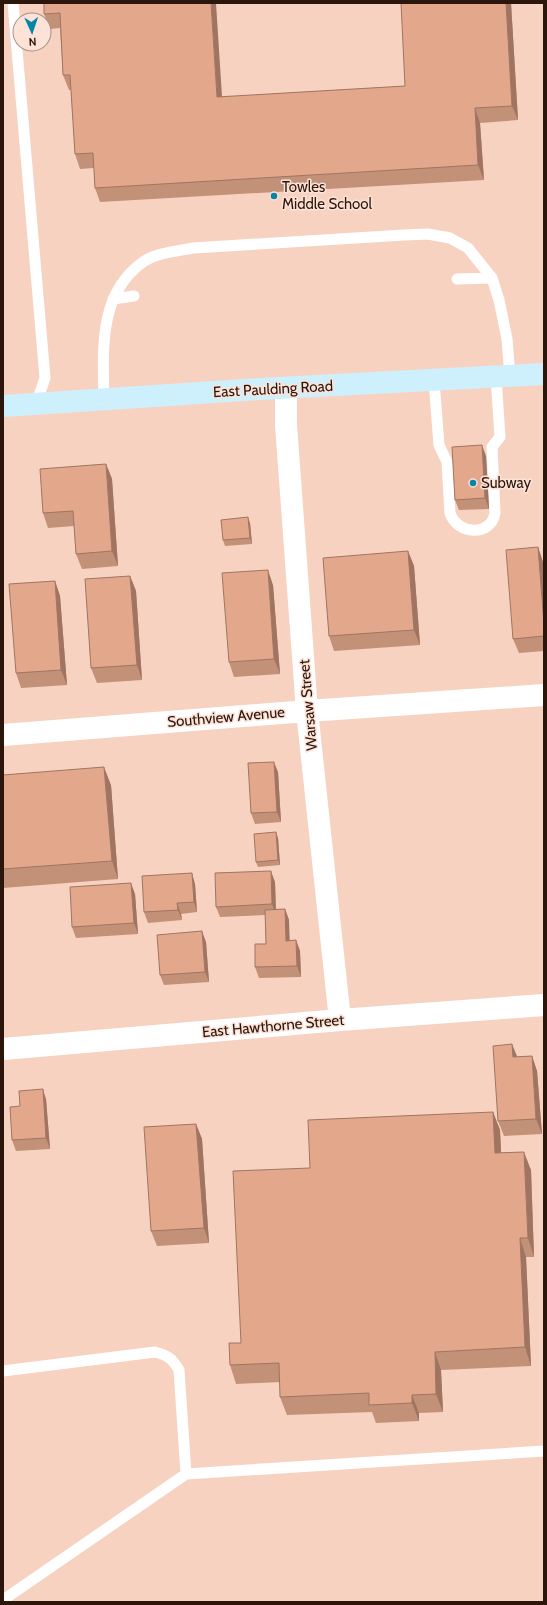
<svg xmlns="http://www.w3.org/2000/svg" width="547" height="1605" viewBox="0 0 547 1605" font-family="Cabin,sans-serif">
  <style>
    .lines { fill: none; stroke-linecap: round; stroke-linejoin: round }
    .lane { stroke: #fff; stroke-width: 11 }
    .street { stroke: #fff; stroke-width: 22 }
    .secondary { stroke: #cef0fd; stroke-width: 22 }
    .wall { fill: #c39078 }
    .shaded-wall { fill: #9f7562 }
    .building { fill: #e3a78c; stroke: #9f7562 }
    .poi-dot { fill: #0585a8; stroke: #fce2d7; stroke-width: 1.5 }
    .labels { text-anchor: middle; stroke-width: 3; stroke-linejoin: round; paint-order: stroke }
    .poi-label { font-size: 15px; fill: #2c160c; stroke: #fce2d7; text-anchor: start }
    .street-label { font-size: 15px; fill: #2c160c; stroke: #fce2d7 }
  </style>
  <rect width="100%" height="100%" fill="#f8d2c1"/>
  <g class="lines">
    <path class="lane" d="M 13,3 L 45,378 L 36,404
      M 457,279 L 492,278
      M 113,299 L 134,296
      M 434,381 L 439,445 L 447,462 L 450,513 C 457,535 491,537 495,513 L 492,447 L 500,437 L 496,377
      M 104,400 C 103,350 98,294 143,262 C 156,253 177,251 193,248 L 404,235 L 428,234 L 450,238 L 468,248 L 492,278 L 499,300 L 507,339 L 510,377
      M 3,1371 L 155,1352 C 167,1355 172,1358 179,1370 L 186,1474
      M 3,1600 L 186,1474 L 544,1451"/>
    <path class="street" d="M 286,389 L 286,425 L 307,711 L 340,1020
      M 3,735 L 307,711 L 544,695
      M 3,1049 L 340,1020 L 544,1005"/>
    <path class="secondary" d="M 3,406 L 260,389 L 544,374"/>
  </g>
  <path class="wall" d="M 44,3 L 222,97 L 405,86 L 511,3 L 518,120 L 480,123 L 484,180 L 100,202 L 95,188 L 94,168 L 80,169 L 75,154 L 71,90 L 69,90 L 63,75 L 60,28 L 50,29 L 44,14 Z
    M 486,456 L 489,509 L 459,510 L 455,500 Z
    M 106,464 L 112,479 L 118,566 L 82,569 L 76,554 L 74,526 L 48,528 L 43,513 Z
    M 250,523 L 252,544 L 225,546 L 223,540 Z
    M 538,547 L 543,562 L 544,571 L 544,651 L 519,653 L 513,639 Z
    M 408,551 L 414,566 L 420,645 L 334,651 L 329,636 Z
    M 130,576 L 136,591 L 142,680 L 97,683 L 91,668 Z
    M 55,581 L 60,596 L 67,685 L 21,688 L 16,673 Z
    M 273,585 L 280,674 L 234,677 L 229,662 Z
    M 278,772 L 281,822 L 255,824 L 251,813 Z
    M 3,775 L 111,785 L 118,879 L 3,888 Z
    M 278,838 L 280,865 L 258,867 L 256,862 Z
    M 275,882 L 276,909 L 285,909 L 289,920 L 289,941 L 296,940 L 300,951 L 301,977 L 259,978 L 255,967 L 266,944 L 265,915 L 220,917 L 216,907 Z
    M 195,884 L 197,912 L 181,914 L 182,920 L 148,923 L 144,912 Z
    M 135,894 L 138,934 L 76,938 L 72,927 Z
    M 206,942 L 209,982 L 164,985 L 160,975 Z
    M 512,1044 L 517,1057 L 532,1056 L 537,1071 L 542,1134 L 504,1136 L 498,1121 Z
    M 46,1099 L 50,1149 L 16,1151 L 12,1140 L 20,1106 Z
    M 493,1112 L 500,1130 L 501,1153 L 531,1170 L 534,1257 L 526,1257 L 531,1366 L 441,1370 L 443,1412 L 419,1413 L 419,1421 L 376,1423 L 372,1412 L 287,1415 L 280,1397 L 280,1382 L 236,1384 L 230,1365 L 241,1343 L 310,1168 Z
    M 196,1124 L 202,1139 L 209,1243 L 157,1246 L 151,1231 Z"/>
  <path class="shaded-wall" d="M 211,3 L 216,3 L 223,112 L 217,97 Z
    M 506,3 L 511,3 L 518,120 L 512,106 Z
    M 475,108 L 480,123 L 484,180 L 478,165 Z
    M 482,445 L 486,456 L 489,509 L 485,498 Z
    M 106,464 L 112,479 L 118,566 L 112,551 Z
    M 248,517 L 250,523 L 252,544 L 250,538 Z
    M 538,547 L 543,562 L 544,571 L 544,624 Z
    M 408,551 L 414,566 L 420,645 L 414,630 Z
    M 268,570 L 273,585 L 280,674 L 274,659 Z
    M 130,576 L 136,591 L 142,680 L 137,665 Z
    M 55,581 L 60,596 L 67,685 L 61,670 Z
    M 274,762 L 278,772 L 281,822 L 277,812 Z
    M 104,767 L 111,785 L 118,879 L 112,861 Z
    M 276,832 L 278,838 L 280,865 L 278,860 Z
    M 271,871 L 275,882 L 276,915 L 272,904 Z
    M 192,873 L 195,884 L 197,912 L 194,902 Z
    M 131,883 L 135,894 L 138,934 L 134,923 Z
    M 177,903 L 181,914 L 182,920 L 178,910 Z
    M 285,909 L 289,920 L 290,951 L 286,941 Z
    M 202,931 L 206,942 L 209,982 L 205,972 Z
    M 296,940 L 300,951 L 301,977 L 297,966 Z
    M 512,1044 L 518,1059 L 513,1057 Z
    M 532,1056 L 537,1071 L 542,1134 L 536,1119 Z
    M 43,1089 L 46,1099 L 50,1149 L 46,1138 Z
    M 493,1112 L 500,1130 L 502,1171 L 495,1153 Z
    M 196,1124 L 202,1139 L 209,1243 L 204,1228 Z
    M 524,1152 L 531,1170 L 534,1257 L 528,1238 Z
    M 520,1238 L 526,1257 L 531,1366 L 525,1347 Z
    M 435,1352 L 441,1370 L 443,1412 L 436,1394 Z
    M 412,1395 L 419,1413 L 419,1421 L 412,1403 Z"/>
  <path class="building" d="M 44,3 L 211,3 L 217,97 L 405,86 L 401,3 L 506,3 L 512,106 L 475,108 L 478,165 L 95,188 L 93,153 L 75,154 L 70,75 L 63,75 L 60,13 L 44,14 Z
    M 482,445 L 485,498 L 455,500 L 452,447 Z
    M 106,464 L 112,551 L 76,554 L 73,511 L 43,513 L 40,469 Z
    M 248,517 L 250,538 L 223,540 L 221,520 Z
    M 538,547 L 544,624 L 544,636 L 513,639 L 506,550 Z
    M 408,551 L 414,630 L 329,636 L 323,558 Z
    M 268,570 L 274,659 L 229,662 L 222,573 Z
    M 130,576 L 137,665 L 91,668 L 85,579 Z
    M 55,581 L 61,670 L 16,673 L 9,584 Z
    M 274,762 L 277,812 L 251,813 L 248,763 Z
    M 104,767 L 112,861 L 3,869 L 3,775 Z
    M 276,832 L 278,860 L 256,862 L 254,834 Z
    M 271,871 L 272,904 L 216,907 L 215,873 Z
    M 192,873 L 194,902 L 177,903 L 178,910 L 144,912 L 142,876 Z
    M 131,883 L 134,923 L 72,927 L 70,887 Z
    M 285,909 L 286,941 L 296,940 L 297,966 L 255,967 L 255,944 L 266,944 L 265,910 Z
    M 202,931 L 205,972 L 160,975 L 157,935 Z
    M 512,1044 L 513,1057 L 532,1056 L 536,1119 L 498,1121 L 493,1046 Z
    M 43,1089 L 46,1138 L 12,1140 L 10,1107 L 20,1106 L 19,1091 Z
    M 493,1112 L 495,1153 L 524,1152 L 528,1238 L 520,1238 L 525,1347 L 435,1352 L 436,1394 L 412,1395 L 412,1403 L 369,1405 L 369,1393 L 280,1397 L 279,1363 L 230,1365 L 229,1343 L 241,1343 L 233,1171 L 310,1168 L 308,1120 Z
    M 196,1124 L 204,1228 L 151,1231 L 144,1127 Z"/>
  <g class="poi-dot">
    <circle cx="274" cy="196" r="4"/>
    <circle cx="473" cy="483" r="4"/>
  </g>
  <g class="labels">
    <g class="poi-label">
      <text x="282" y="192">Towles<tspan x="282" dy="17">Middle School</tspan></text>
      <text x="481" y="488">Subway</text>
    </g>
    <g class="street-label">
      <text transform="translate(273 389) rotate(-3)" y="5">East Paulding Road</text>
      <text transform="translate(308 705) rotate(-95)" y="5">Warsaw Street</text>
      <text transform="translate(226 717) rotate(-5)" y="5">Southview Avenue</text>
      <text transform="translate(273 1026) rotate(-5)" y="5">East Hawthorne Street</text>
    </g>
  </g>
  <rect width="547" height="1605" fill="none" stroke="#2c160c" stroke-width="8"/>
  <g transform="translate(32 32) rotate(177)"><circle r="19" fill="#fce2d7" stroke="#a99086"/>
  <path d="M0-3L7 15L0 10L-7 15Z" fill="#0585a8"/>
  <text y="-6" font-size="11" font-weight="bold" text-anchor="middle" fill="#2c160c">N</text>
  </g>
</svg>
